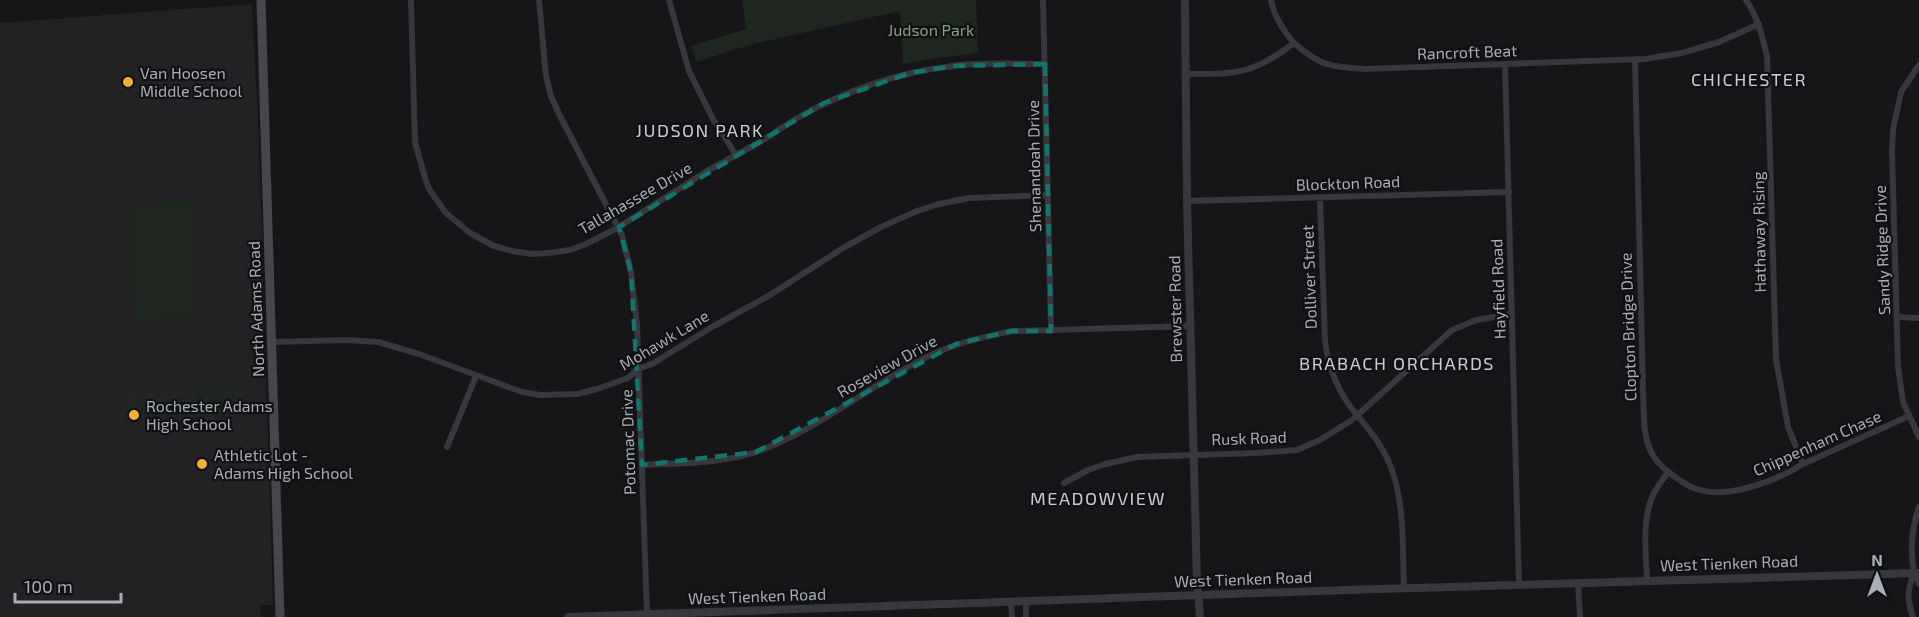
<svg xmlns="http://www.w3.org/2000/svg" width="1919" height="617" viewBox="0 0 1919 617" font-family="'Exo 2',sans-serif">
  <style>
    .built { fill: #222225 }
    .green { fill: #1e261f }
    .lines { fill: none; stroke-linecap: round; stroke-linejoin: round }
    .minor { stroke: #37383d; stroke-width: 6 }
    .tertiary { stroke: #37383d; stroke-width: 8 }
    .secondary { stroke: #45474d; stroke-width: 9 }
    .marked { fill: none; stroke: #0f766e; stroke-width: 4.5; stroke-dasharray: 12 8; stroke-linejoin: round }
    .poi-dot { fill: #f2b134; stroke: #111113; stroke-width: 2 }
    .labels { text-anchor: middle; stroke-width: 4.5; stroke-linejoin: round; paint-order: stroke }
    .park-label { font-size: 16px; fill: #7fa381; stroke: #111113 }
    .street-label { font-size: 16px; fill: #a8adb8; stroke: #111113 }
    .poi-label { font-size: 16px; fill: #a8adb8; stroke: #111113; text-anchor: start }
    .neighbourhood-label { font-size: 18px; letter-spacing: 1.5px; fill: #c9ccd4; stroke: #111113 }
  </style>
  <rect width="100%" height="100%" fill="#161618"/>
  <path class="built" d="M 252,4 L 259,141 L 273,605 L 260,605 L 261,617 L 0,617 L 0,23 Z"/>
  <path class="green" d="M 742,0 L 976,0 L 978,53 L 945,57 L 903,64 L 900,11 L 749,45 L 697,62 L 691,46 L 746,29 Z
    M 193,201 L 197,318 L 133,320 L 130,203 Z
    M 229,389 L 230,415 L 218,415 L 217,390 Z
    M 233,389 L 244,389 L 245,414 L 234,415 Z
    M 201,390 L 213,390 L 214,415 L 202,416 Z
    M 183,391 L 184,416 L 173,417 L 172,392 Z
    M 187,391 L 198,391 L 199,416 L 188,416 Z
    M 154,392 L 155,418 L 143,418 L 142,393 Z
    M 157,392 L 169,392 L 170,417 L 158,418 Z
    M 127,393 L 139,393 L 140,418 L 128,419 Z"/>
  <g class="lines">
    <path class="minor" d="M 411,0 L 415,142 L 425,178 L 429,189 L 446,213 L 470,233 L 494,246 L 512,251 L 531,254 L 549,253 L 570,250 L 586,244 L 619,227 L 707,171 L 760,142 L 797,118 C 845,91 898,72 953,66 C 983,62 1015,64 1045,64
      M 539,0 L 546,76 L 551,96 L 560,116 L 622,235 L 631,272 L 637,325 L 647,614
      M 669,0 L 689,71 L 713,119 L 736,155
      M 1043,0 L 1051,331
      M 1271,0 C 1274,17 1283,30 1294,43
      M 1746,0 C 1758,17 1762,36 1767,56 L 1776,359 L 1788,427 L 1803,464
      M 1635,60 L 1643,390 C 1644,411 1642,439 1654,457 C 1660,466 1669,473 1678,479 C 1683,482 1688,486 1694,488 C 1725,501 1776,481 1803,464 L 1909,416
      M 1505,64 L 1519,585
      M 1919,65 L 1901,92 L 1893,130 L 1892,151 L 1898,367 L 1903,402 L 1919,437
      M 1186,74 C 1236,74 1252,75 1294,43 C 1320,66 1331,67 1365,69 L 1645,59 L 1682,53 L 1719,42 L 1759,24
      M 1320,197 L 1325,340 C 1328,368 1338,393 1357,415 C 1370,431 1379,441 1388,460 C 1406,500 1402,546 1404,588
      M 1187,201 L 1509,192
      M 1898,317 L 1919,318
      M 273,342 L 346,340 L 378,342 L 419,354 L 522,392 L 540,395 L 577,394 L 597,389 L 628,378 L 638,369 L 652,364 L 712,327 L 770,295 L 843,248 L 881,227 L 917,211 L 939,204 L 969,198 L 1048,195
      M 447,447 L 476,376
      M 642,465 C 680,463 720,464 756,452 C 819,430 873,382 933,354 C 958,342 985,337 1012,331 L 1190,326
      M 1064,483 L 1088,470 L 1105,464 L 1137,457 L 1257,453 L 1297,450 L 1320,440 L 1352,420 L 1452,330 L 1476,320 L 1512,314
      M 1919,507 C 1911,530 1908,562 1919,584
      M 1647,580 C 1646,555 1642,525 1651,500 C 1654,490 1662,481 1668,472
      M 1578,583 L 1580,617
      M 1011,602 L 1012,617
      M 1026,602 L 1026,617
      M 1913,617 C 1907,600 1907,590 1914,573"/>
    <path class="tertiary" d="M 1185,0 L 1187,201 L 1197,581 L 1200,617
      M 568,617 L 1346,590 L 1919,573"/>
    <path class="secondary" d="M 261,0 L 280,617"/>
  </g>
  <path class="marked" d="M 1045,64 L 1051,331 L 1012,331 L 956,344 L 756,452 L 642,465 L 631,272 L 619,227 L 824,103 L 910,73 L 954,66 Z"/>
  <g class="poi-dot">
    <circle cx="128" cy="82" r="6"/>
    <circle cx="134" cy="415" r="6"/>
    <circle cx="202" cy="464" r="6"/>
  </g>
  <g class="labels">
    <g class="park-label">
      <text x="931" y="36">Judson Park</text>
    </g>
    <g class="street-label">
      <text transform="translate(1467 52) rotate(-2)" y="6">Rancroft Beat</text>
      <text transform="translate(1034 166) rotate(-91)" y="6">Shenandoah Drive</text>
      <text transform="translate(1348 183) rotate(-2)" y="6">Blockton Road</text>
      <text transform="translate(635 198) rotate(-30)" y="6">Tallahassee Drive</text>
      <text transform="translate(1759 232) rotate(-91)" y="6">Hathaway Rising</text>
      <text transform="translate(1882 250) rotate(-92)" y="6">Sandy Ridge Drive</text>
      <text transform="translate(1309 277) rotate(-92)" y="6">Dolliver Street</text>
      <text transform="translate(1498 289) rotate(-92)" y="6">Hayfield Road</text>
      <text transform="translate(256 309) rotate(-92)" y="6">North Adams Road</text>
      <text transform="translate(1175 309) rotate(-91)" y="6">Brewster Road</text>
      <text transform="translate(1628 327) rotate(-92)" y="6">Clopton Bridge Drive</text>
      <text transform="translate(664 340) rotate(-31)" y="6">Mohawk Lane</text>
      <text transform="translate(887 366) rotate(-29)" y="6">Roseview Drive</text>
      <text transform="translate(1249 438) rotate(-2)" y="6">Rusk Road</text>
      <text transform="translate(628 442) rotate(-92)" y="6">Potomac Drive</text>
      <text transform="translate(1817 443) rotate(-24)" y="6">Chippenham Chase</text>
      <text transform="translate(1729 563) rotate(-2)" y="6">West Tienken Road</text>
      <text transform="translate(1243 579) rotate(-2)" y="6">West Tienken Road</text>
      <text transform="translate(757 596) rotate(-2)" y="6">West Tienken Road</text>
    </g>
    <g class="poi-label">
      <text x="140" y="79">Van Hoosen<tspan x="140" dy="18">Middle School</tspan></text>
      <text x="146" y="412">Rochester Adams<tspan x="146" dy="18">High School</tspan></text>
      <text x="214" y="461">Athletic Lot -<tspan x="214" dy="18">Adams High School</tspan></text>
    </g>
    <g class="neighbourhood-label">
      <text x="1749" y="86">CHICHESTER</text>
      <text x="700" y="137">JUDSON PARK</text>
      <text x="1397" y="370">BRABACH ORCHARDS</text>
      <text x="1098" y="505">MEADOWVIEW</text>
    </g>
  </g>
  <g transform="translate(1877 575)" stroke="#111113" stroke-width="4.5" paint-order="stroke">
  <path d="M0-4.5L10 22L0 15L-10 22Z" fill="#a8adb8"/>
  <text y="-9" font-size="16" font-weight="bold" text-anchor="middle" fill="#a8adb8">N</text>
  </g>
  <path d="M15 593v9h106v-9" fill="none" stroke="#a8adb8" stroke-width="3"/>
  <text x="24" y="593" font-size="18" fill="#a8adb8" stroke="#111113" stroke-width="4.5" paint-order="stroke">100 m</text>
</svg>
